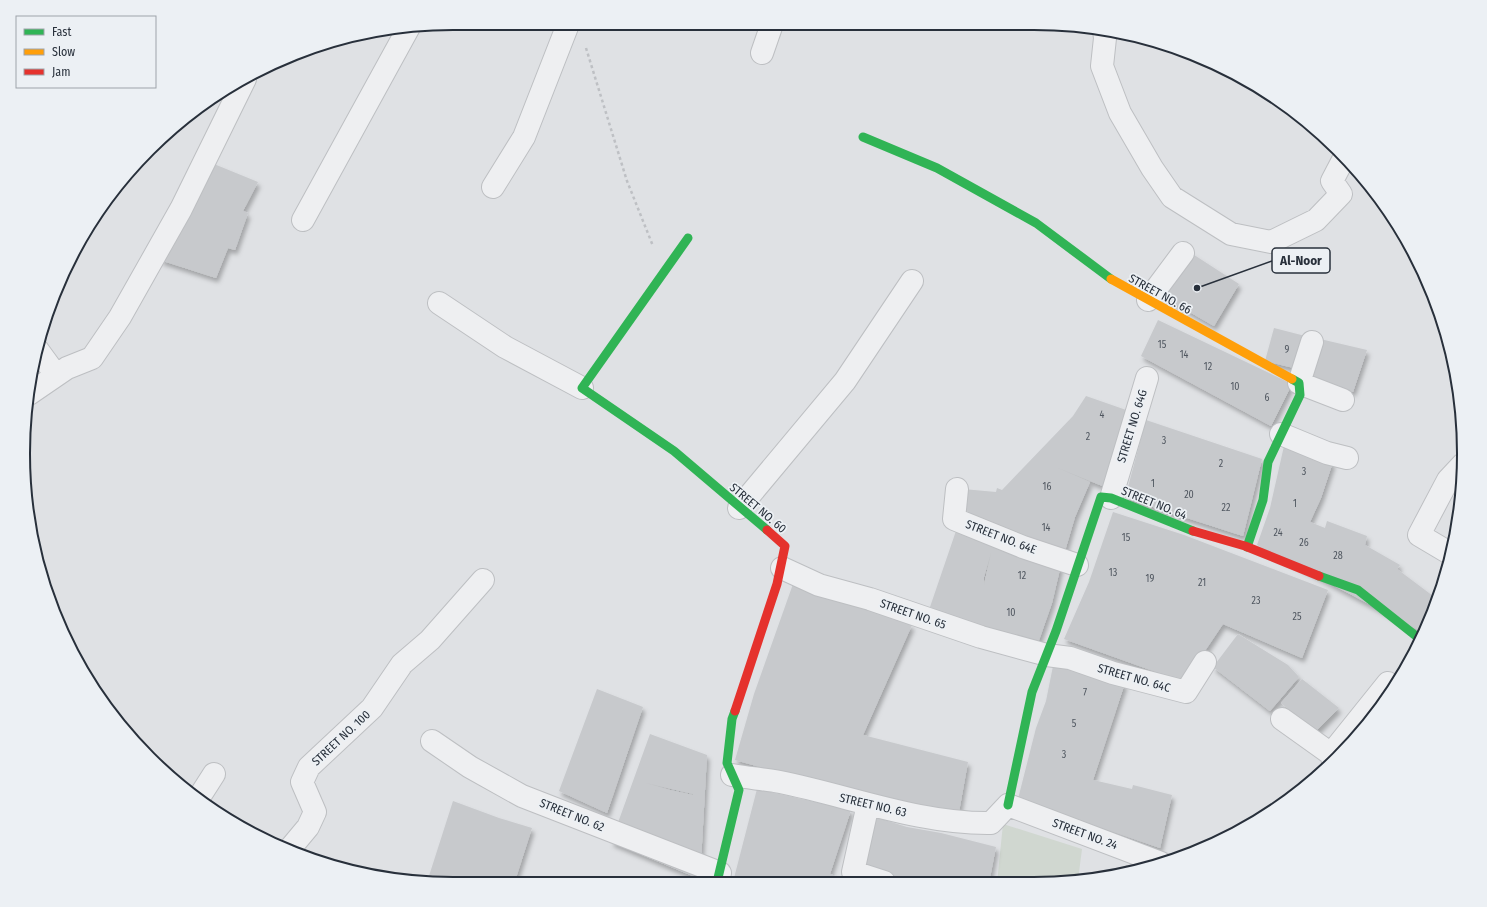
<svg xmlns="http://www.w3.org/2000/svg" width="1487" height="907" viewBox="0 0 1487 907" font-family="'Fira Sans Condensed',sans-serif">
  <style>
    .green { fill: #d0d7d0 }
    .building { fill: #c7c9cc; fill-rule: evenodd; filter: url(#shadow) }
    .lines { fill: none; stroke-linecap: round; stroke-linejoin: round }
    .street-casing { stroke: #bdbfc2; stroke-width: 24 }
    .path { stroke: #bec0c4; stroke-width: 2.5; stroke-dasharray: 3 3; stroke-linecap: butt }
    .street { stroke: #eeeff1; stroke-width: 22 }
    .fast { stroke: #30b455; stroke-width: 9 }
    .slow { stroke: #ff9f0a; stroke-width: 9 }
    .jam { stroke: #e5322d; stroke-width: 9 }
    .labels { text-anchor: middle; stroke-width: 3.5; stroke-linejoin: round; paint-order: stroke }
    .number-label { font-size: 10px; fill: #505760 }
    .street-label { font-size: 12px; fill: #28303b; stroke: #ecf0f4 }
    .rim { fill: none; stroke: #28303b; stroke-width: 2 }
    .leader { fill: none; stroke: #28303b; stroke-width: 1.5 }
    .callout-dot { fill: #28303b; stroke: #ecf0f4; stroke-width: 1.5 }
    .callout { fill: #ecf0f4; stroke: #28303b; stroke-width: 1.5 }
    .callout-label { font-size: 13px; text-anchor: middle; font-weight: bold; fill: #28303b }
  </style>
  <defs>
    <filter id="shadow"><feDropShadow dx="2.5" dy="4.5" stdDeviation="2" flood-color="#0004"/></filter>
  </defs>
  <rect width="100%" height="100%" fill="#dfe1e4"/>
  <path class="green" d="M 1003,824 L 1082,849 L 1078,880 L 1062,883 L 997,883 Z"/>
  <path class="building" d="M 209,162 L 258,182 L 243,211 L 248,213 L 235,250 L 228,248 L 216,278 L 160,260 Z
    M 1188,251 L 1239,284 L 1214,326 L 1155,292 Z
    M 1158,320 L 1292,384 L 1271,426 L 1141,356 Z
    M 1274,328 L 1309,337 L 1298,369 L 1265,361 Z
    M 1320,339 L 1367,350 L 1353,392 L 1307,378 Z
    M 1086,396 L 1129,411 L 1105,487 L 1058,468 L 1090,482 L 1075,517 L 1065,551 L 960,517 L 963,489 L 996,492 L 997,488 L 1002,490 L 1073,416 Z
    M 1146,420 L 1262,459 L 1243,536 L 1125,498 Z
    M 1284,446 L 1333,462 L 1321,498 L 1310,522 L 1325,528 L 1327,521 L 1367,536 L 1365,545 L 1400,565 L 1397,569 L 1437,599 L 1424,633 L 1257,545 L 1270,508 Z
    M 1113,512 L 1184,535 L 1328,590 L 1302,658 L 1223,624 L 1184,682 L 1064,639 L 1089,582 Z
    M 957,528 L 1061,565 L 1052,603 L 1037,646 L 930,607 ZM 991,553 L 984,585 L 984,577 Z
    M 793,584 L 912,625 L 863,735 L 968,762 L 959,812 L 926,808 L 828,786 L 735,760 L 754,694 Z
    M 1238,634 L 1288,665 L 1299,677 L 1270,711 L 1213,667 Z
    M 1053,666 L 1125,683 L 1093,780 L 1132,789 L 1133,785 L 1172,795 L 1160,848 L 1018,799 L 1036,728 L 1046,701 Z
    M 1302,679 L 1339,708 L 1316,731 L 1281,703 Z
    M 597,689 L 643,707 L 607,813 L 559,791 Z
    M 650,734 L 707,755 L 700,879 L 611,842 ZM 646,783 L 693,794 L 693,795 L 670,790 Z
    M 757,789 L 851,810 L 830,874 L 853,882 L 733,882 Z
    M 453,801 L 499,818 L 532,828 L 515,881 L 441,881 L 429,876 Z
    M 875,817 L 907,827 L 941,833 L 996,847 L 989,883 L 908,882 L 862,866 Z
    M 1126,865 L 1142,870 L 1124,873 Z
    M 606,877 L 619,881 L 604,881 Z"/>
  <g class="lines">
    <g class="street-casing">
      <path id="street" d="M 1104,31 L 1105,38 L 1102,66 L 1120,113 L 1152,168 L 1172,197 L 1231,234 L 1271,242 L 1316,220 L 1341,194 L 1332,181 L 1344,158
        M 762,53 L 771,27
        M 493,187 L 524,137 L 567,27
        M 303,220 L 409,27
        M 1148,300 L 1183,253
        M 439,303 L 505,347 L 582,388
        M 1312,342 L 1299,383 L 1343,400
        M 37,349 L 56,375
        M 29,394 L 67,368 L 92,358 L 120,317 L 181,209 L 245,79
        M 1281,434 L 1327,453 L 1347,458
        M 957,489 L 954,519 L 1023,547 L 1077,565
        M 1111,498 L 1147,378
        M 739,508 L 845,381 L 912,281
        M 1451,554 L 1419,535 L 1448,480 L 1463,464
        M 782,568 L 819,585 L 870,599 L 981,637 L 1047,655 L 1070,658 L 1113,673 L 1186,692 L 1205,662
        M 1282,719 L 1331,754 L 1333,761
        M 432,741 L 470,767 L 522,796 L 720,873
        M 1331,754 L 1388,683 L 1393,687
        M 732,775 C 748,778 764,779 780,782 C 850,796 919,824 991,823 L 1008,805 L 1161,863
        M 198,799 L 214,774
        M 868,804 L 853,872 L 884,882
        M 288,851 L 308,827 L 315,812 L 302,782 L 309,767 L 372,708 L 402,664 L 430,640 L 483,580"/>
    </g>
    <path class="path" d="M 586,48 L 627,181 L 653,246"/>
    <use href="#street" class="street"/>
    <path class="fast" d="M 863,137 L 937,168 L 1036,223 L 1111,279
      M 688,238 L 582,388 L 674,451 L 767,530
      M 1247,547 L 1263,500 L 1268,462 L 1300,395 L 1299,383 L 1292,379
      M 1319,576 L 1358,590 L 1421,640
      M 1008,805 L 1032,692 L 1056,631 L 1101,497 L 1111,498 L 1193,531
      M 717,882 L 739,790 L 727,763 L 732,719 L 735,711"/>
    <path class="slow" d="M 1111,279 L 1292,379"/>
    <path class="jam" d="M 1193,531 L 1245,546 L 1319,576
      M 735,711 L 777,584 L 785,546 L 767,530"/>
  </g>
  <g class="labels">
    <g class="number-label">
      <text x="1162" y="348">15</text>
      <text x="1287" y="353">9</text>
      <text x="1184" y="358">14</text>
      <text x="1208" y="370">12</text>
      <text x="1235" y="390">10</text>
      <text x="1267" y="401">6</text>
      <text x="1102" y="418">4</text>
      <text x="1088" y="440">2</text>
      <text x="1164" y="444">3</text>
      <text x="1221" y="467">2</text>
      <text x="1304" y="475">3</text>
      <text x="1153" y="487">1</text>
      <text x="1047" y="490">16</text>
      <text x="1189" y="498">20</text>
      <text x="1295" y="507">1</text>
      <text x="1226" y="511">22</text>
      <text x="1046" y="531">14</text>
      <text x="1278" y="536">24</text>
      <text x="1126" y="541">15</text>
      <text x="1304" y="546">26</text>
      <text x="1338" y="559">28</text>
      <text x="1113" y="576">13</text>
      <text x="1022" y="579">12</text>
      <text x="1150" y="582">19</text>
      <text x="1202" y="586">21</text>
      <text x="1256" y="604">23</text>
      <text x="1011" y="616">10</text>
      <text x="1297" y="620">25</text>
      <text x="1085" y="696">7</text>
      <text x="1074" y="727">5</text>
      <text x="1064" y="758">3</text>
    </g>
    <g class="street-label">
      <text transform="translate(1160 294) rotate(29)" y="4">STREET NO. 66</text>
      <text transform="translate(1132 426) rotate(-73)" y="4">STREET NO. 64G</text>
      <text transform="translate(1154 503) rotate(22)" y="4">STREET NO. 64</text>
      <text transform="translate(758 508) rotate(40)" y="4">STREET NO. 60</text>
      <text transform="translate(1001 537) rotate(21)" y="4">STREET NO. 64E</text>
      <text transform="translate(913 614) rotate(19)" y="4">STREET NO. 65</text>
      <text transform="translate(1134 678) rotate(16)" y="4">STREET NO. 64C</text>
      <text transform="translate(341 738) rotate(-43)" y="4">STREET NO. 100</text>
      <text transform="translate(873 805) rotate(13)" y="4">STREET NO. 63</text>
      <text transform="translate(572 815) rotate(22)" y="4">STREET NO. 62</text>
      <text transform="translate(1085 834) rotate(20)" y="4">STREET NO. 24</text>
    </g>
  </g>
  <path d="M0 0H1487V907H0ZM453 30H1034A423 423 0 0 1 1457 453V454A423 423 0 0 1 1034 877H453A423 423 0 0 1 30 454V453A423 423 0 0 1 453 30Z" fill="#ecf0f4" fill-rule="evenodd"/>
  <path class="rim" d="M453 30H1034A423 423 0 0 1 1457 453V454A423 423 0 0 1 1034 877H453A423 423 0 0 1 30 454V453A423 423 0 0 1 453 30Z"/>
  <path class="leader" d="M1197 288L1272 261"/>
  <circle class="callout-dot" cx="1197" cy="288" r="4"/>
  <rect class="callout" x="1272" y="248" width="58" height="25" rx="4"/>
  <g class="callout-label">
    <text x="1301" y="265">Al-Noor</text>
  </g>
  <rect x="16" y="16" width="140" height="72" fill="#ecf0f4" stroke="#9ea3aa"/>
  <rect x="24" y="29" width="20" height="6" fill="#30b455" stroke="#9ea3aa"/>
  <text x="52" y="36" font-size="12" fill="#28303b">Fast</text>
  <rect x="24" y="49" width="20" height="6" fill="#ff9f0a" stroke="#9ea3aa"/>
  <text x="52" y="56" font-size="12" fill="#28303b">Slow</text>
  <rect x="24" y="69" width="20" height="6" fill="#e5322d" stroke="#9ea3aa"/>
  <text x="52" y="76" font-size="12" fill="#28303b">Jam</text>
</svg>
